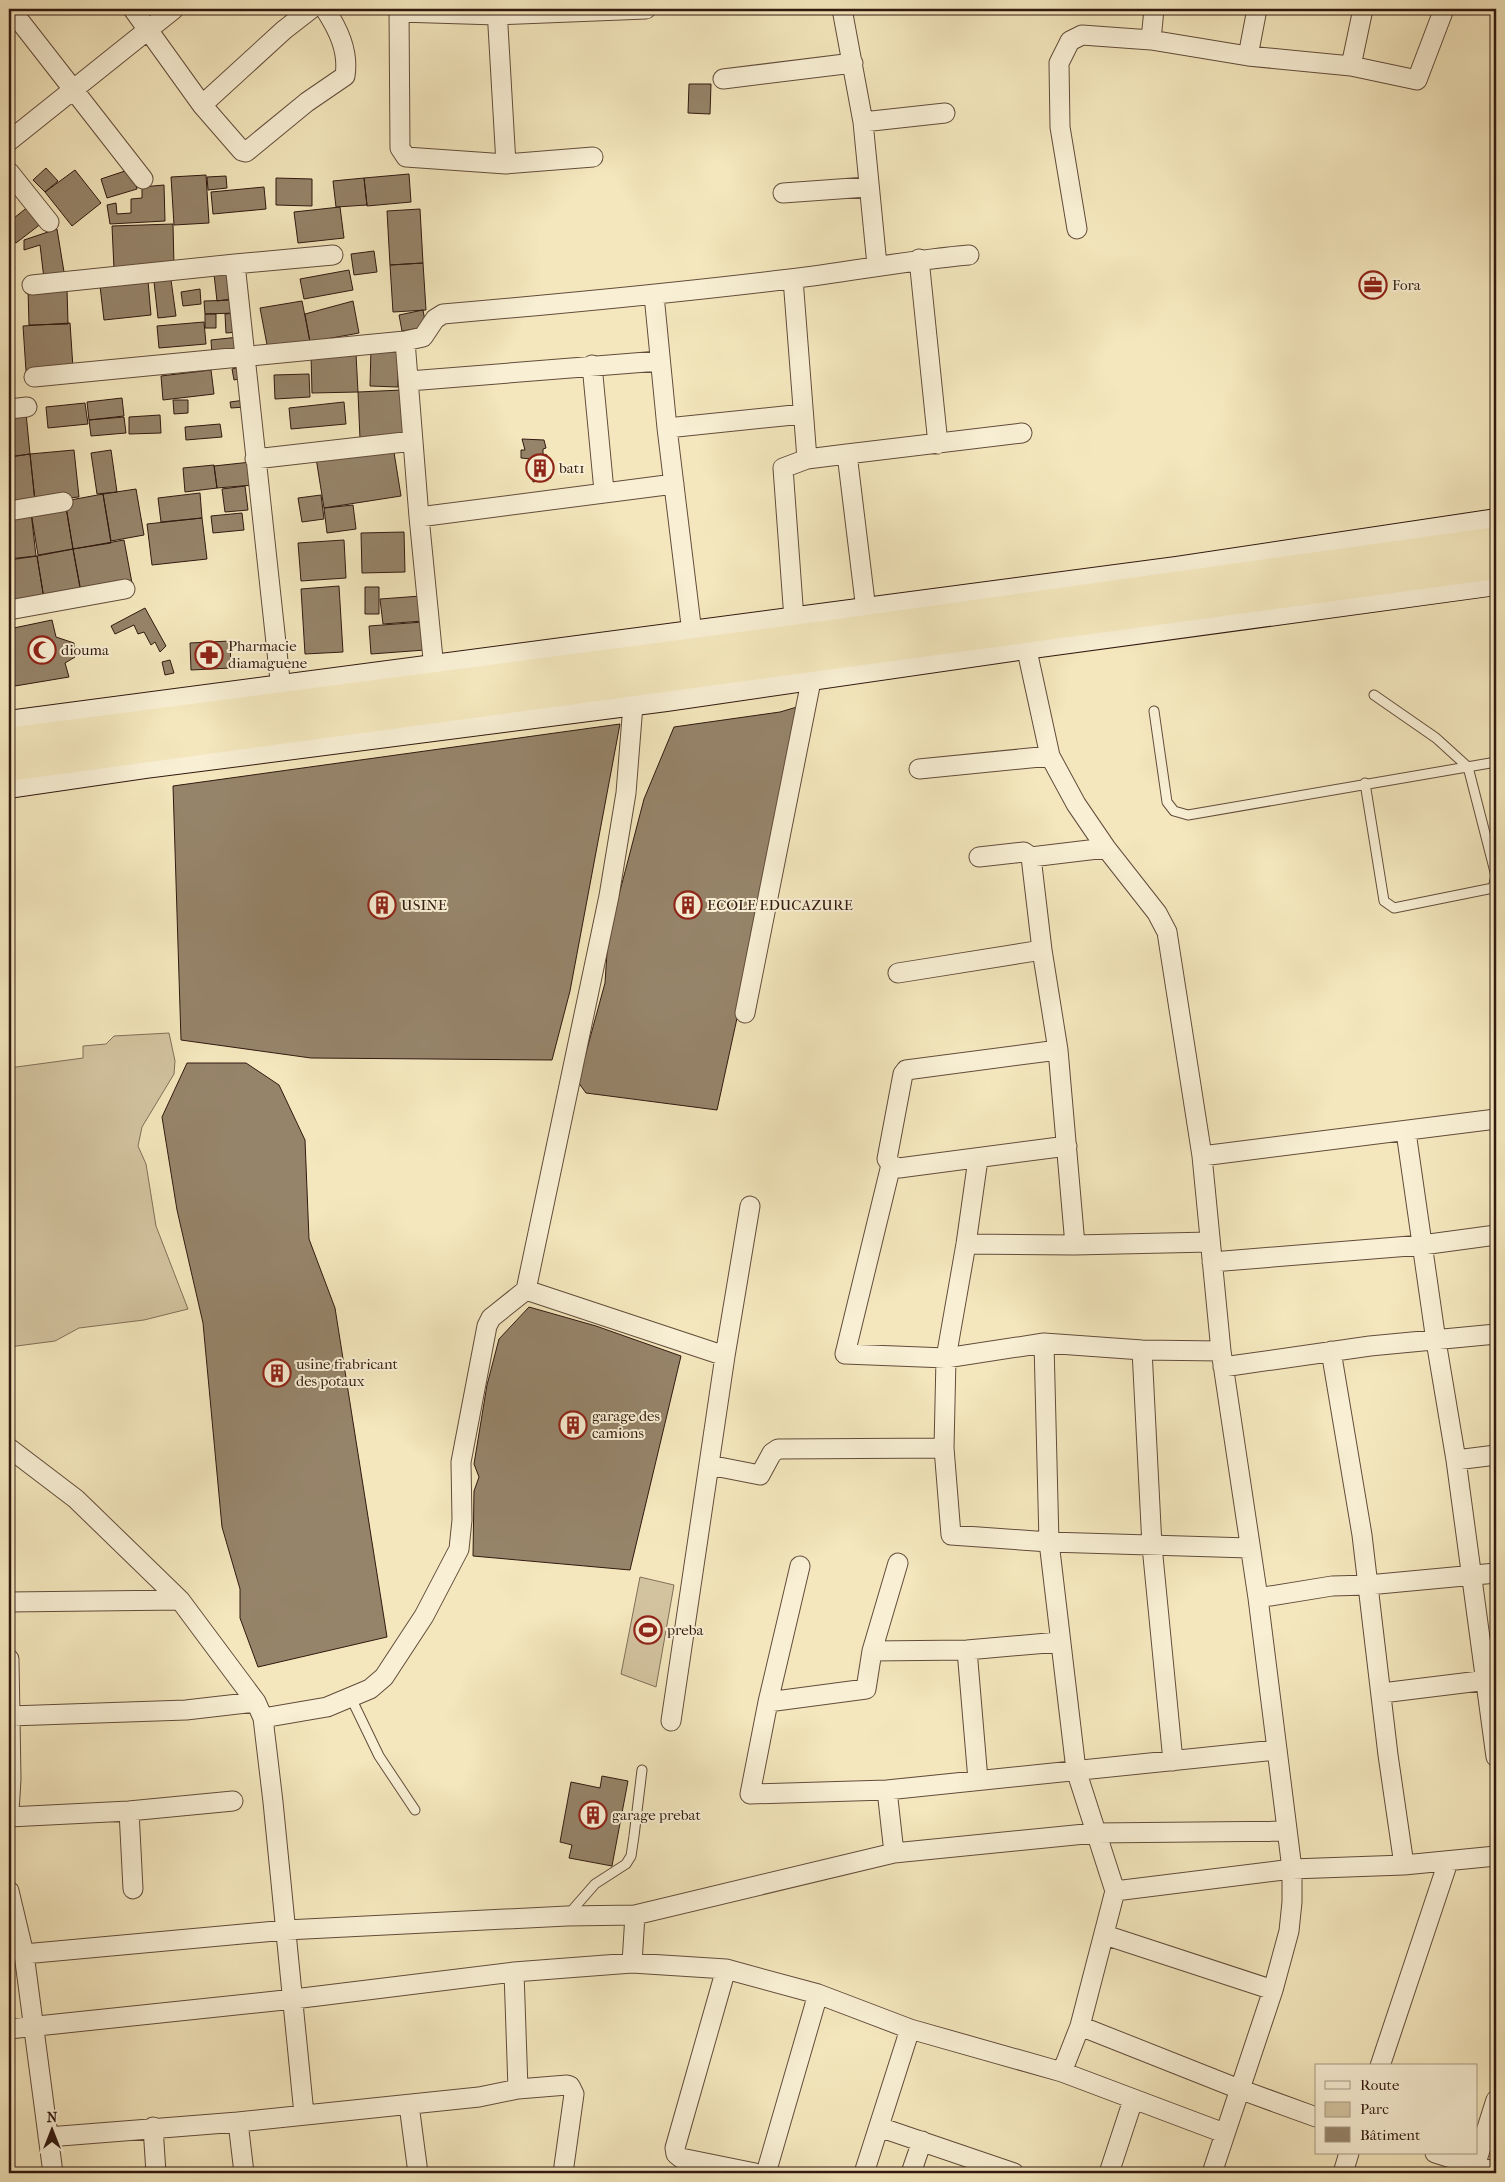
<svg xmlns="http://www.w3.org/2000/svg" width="1505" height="2182" viewBox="0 0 1505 2182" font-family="'IM FELL French Canon',serif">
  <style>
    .green { fill: #d3c4a0; stroke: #826e58 }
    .building { fill: #96846a; stroke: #311910 }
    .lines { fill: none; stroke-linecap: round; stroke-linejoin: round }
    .lane-casing { stroke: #624c3b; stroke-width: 11 }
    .street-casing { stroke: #624c3b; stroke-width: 21 }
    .secondary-casing { stroke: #311910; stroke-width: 28 }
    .highway-casing { stroke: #311910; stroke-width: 29 }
    .lane { stroke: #f8efd4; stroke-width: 9 }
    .street { stroke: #f8efd4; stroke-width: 19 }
    .secondary { stroke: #f8efd4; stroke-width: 26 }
    .highway { stroke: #f4e7bd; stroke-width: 28 }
    .labels { text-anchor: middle; stroke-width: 4; stroke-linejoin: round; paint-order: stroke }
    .poi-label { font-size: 15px; fill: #311910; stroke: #f8efd4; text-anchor: start }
  </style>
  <rect width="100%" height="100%" fill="#f4e7bd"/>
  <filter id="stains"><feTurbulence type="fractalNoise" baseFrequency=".004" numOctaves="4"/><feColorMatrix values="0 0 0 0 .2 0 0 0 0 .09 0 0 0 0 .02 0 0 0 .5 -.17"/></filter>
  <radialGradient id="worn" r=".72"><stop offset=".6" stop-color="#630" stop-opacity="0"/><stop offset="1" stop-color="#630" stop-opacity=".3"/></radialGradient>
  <path class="green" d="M 169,1033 L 175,1061 L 174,1074 L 142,1127 L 138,1146 L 146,1164 L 156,1226 L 188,1309 L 144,1320 L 79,1328 L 55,1341 L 9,1347 L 9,1068 L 83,1058 L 83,1046 L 106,1044 L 114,1036 Z
    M 640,1577 L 674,1585 L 656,1687 L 621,1674 Z"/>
  <path class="building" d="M 689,84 L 711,84 L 710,114 L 688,113 Z
    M 46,168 L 58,181 L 45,192 L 33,180 Z
    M 131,169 L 137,189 L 107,198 L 101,179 Z
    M 75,170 L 101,203 L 72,226 L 45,192 Z
    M 409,174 L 411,202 L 367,206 L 364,178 Z
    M 206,175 L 209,223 L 174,225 L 171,177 Z
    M 226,176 L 227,188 L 208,190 L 207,177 Z
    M 276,178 L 312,179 L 312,206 L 276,205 Z
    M 364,178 L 367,205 L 336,207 L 333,181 Z
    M 164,185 L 165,221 L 110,224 L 107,205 L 116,203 L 117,214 L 131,213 L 131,199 L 142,198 L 142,187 Z
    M 264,187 L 266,209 L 213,214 L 211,192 Z
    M 29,206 L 42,223 L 16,243 L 9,234 L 9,222 Z
    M 340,207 L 344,238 L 298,243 L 294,212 Z
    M 420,209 L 423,263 L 390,265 L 387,211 Z
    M 173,224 L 174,267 L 114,269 L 112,226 Z
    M 57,229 L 65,278 L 44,279 L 40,245 L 24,250 L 24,240 Z
    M 374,251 L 377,272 L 354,275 L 351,254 Z
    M 423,263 L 426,310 L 393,312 L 390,265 Z
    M 9,264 L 15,268 L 9,280 Z
    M 349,270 L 353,290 L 304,299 L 300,279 Z
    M 229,272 L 231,299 L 217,301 L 214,274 Z
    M 171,280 L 176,316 L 158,318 L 154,282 Z
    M 148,281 L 151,315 L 104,320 L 100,286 Z
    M 28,289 L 67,289 L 68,324 L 29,325 Z
    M 200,289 L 201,304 L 183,306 L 181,292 Z
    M 235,300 L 235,313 L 205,314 L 204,301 Z
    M 302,301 L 310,342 L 268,350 L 260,308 Z
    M 353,301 L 359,333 L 310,342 L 305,314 Z
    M 423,310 L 426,327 L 402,331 L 399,315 Z
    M 237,313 L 239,332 L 226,333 L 225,314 Z
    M 205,314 L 216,314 L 216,328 L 205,328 Z
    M 204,322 L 206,344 L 159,348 L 157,326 Z
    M 70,323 L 73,368 L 26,371 L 23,326 Z
    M 239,337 L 241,352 L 212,355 L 211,340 Z
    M 371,348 L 398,348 L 398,387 L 370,386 Z
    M 356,354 L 358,392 L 312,393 L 311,355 Z
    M 240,367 L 242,378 L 234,380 L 232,369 Z
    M 211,370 L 214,394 L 163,400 L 161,376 Z
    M 309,374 L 310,397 L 275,399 L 274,375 Z
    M 402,390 L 404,437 L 360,439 L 358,392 Z
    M 122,398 L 124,416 L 89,420 L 87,402 Z
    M 173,400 L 188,400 L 188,413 L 174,414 Z
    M 245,400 L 245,407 L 231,408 L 230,402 Z
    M 344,402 L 346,424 L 291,429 L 289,408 Z
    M 85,403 L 88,424 L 48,428 L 46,407 Z
    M 26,413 L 30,454 L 9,457 L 9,414 Z
    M 160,415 L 161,433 L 129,434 L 129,417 Z
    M 124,417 L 126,433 L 91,436 L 89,420 Z
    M 220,424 L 222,437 L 186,440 L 185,427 Z
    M 522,439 L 544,440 L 546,448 L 543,449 L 543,454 L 547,455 L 551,478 L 533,482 L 531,459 L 521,458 L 521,450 L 525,450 Z
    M 393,446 L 401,496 L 324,508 L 316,458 Z
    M 74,450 L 79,497 L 35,501 L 30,454 Z
    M 111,450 L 117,492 L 97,494 L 91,453 Z
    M 30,454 L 35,501 L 9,504 L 9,457 Z
    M 251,462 L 254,485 L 217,488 L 214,466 Z
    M 214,465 L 217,488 L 185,492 L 183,468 Z
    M 245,486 L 248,510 L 225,512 L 222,489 Z
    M 136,489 L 144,535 L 111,541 L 103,494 Z
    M 200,493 L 202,518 L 161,522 L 158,498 Z
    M 103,494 L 111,543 L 73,549 L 65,501 Z
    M 321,495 L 324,519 L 302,522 L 298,498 Z
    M 353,505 L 356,529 L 327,533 L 324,508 Z
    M 66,507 L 73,549 L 38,555 L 31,512 Z
    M 31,512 L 36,556 L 9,559 L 9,515 Z
    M 242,513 L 244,530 L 213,533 L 211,516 Z
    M 202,518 L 207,559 L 152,565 L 147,524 Z
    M 404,532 L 405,572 L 362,573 L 361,533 Z
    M 124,540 L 132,583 L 81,592 L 73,549 Z
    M 344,540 L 346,578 L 301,581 L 298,543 Z
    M 73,549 L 81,593 L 44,599 L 37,556 Z
    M 37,556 L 44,599 L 10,604 L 9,560 Z
    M 339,586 L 343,652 L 305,654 L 301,589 Z
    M 365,587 L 379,587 L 379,614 L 365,614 Z
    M 421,596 L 423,621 L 383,624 L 380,599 Z
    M 145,608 L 166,646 L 160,652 L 155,642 L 151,645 L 144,632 L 138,634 L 134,625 L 115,634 L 111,626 Z
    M 52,620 L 56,637 L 74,643 L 75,657 L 65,663 L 69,677 L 9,687 L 9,629 Z
    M 423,622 L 425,650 L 371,654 L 369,626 Z
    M 230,641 L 231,668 L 191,670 L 190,643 Z
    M 170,660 L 174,673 L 165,675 L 162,662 Z
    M 797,707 L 758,922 L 717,1110 L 586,1093 L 578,1082 L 605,983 L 608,937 L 644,799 L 674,727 L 780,712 Z
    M 620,724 L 570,991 L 552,1060 L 311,1058 L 181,1040 L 173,786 Z
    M 187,1063 L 246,1063 L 279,1085 L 305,1140 L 309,1239 L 335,1308 L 387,1637 L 258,1667 L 240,1618 L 240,1589 L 222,1527 L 203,1323 L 177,1210 L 162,1117 Z
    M 529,1307 L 596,1326 L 681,1356 L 630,1570 L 473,1556 L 474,1491 L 479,1477 L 474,1464 L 487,1385 L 499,1339 Z
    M 602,1776 L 628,1781 L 612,1866 L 569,1858 L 572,1845 L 560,1842 L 571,1782 L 600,1788 Z"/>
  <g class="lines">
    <g class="lane-casing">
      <path id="lane" d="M 1154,711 L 1167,802 L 1174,811 L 1188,815 L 1496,762
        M 1365,783 L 1384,901 L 1394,908 L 1493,888 L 1496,876 L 1468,767 L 1436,738 L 1374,695
        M 351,1698 L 379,1756 L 415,1810
        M 567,1916 L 595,1884 L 626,1864 L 631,1856 L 634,1836 L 642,1770"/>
    </g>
    <g class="street-casing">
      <path id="street" d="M 133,9 L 202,105 L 242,151 L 246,152 L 307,102 L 345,76 C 349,51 338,29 325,9
        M 399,9 L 400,148 L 406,157 L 506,164 L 593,157
        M 497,9 L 506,164
        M 842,9 L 863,122 L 877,265
        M 12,11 L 143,179
        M 399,12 L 497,15 L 646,9
        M 1151,40 L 1154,9
        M 1248,56 L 1257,9
        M 1351,66 L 1363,9
        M 723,79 L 853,63
        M 202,105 L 284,30 L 311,9
        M 863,122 L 945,113
        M 9,141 L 174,9
        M 9,172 L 49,222
        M 783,193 L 867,187
        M 1077,229 L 1060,127 L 1059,63 L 1070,41 L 1082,35 L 1151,40 L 1248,56 L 1351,66 L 1417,80 L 1444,9
        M 919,259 L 938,444
        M 235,264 L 333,255
        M 793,279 L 807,459
        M 32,285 L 235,264 L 281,689
        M 654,295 L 667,428 L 692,633
        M 405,341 L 419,517 L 435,679
        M 592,365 L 604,491
        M 34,377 L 405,341 L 423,337 L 435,319 L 443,314 C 559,304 674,293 790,279 C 850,272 909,260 969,255
        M 409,381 L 659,361
        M 9,409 L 27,407
        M 667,428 L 803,414
        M 847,454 L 866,610
        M 255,459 L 413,441
        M 9,511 L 63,502
        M 419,517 L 674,484
        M 9,610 L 125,589
        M 794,619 L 783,468 L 807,459 L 847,454 L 1022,433
        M 1026,646 L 1050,756 L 1076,804 L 1106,848 L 1157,913 L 1167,932 L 1202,1156 L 1221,1351 L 1258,1598 L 1292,1869 L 1292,1902 L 1289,1931 L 1273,1990 L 1212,2173
        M 919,769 L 1050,756
        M 979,857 L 1024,852 L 1031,857 L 1106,848
        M 1031,857 L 1042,950 L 1058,1050 L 1075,1245
        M 898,973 L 1042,950
        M 745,1013 L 812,676
        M 1058,1050 L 906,1070 L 903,1074 L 887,1159 L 891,1165 L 899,1168 L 1067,1146
        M 1406,1132 L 1436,1341 L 1456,1460 L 1496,1757
        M 1202,1156 L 1496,1119
        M 978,1159 L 966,1244 L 946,1358 L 944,1448 L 951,1535 L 1049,1542 L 1249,1548
        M 891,1165 L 845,1354 L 946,1358 L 1044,1343 L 1142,1350 L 1221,1351
        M 966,1244 L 1075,1245 L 1210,1242
        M 1212,1262 L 1422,1245 L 1496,1235
        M 526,1290 L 725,1356 L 671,1721
        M 1044,1343 L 1049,1542 L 1076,1770 L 1115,1891
        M 1142,1350 L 1152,1546 L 1173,1761
        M 1331,1351 L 1362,1535 L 1388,1755 L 1404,1865
        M 725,1356 L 750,1206
        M 1223,1367 L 1370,1346 L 1496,1334
        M 9,1448 L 76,1499 L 180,1600 L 256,1702 L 263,1718 L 273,1802 L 304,2114
        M 1456,1460 L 1496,1455
        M 709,1465 L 760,1475 L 772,1453 L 778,1449 L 944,1448
        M 800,1566 L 768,1702 L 750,1794 L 887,1790 L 1276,1750
        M 1258,1598 L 1332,1586 L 1368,1585 L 1496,1573
        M 9,1602 L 180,1600
        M 967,1650 L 978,1780
        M 872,1651 L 967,1650 L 1059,1642
        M 9,1659 L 11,1779 L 9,1812
        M 1382,1693 L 1496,1679
        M 768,1702 L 866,1689 L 872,1651 L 898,1563
        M 10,1716 L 186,1710 L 256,1702
        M 263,1718 L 327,1707 L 370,1689 L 384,1677 L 424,1616 L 459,1549 L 462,1520 L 461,1462 L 487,1326 L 491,1318 L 526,1290 L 609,896 L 626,793 L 634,692
        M 887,1790 L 894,1853
        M 129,1811 L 133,1889
        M 9,1817 L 129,1811 L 233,1801
        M 9,1891 L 24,1954 L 53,2173
        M 1105,1935 L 1273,1990
        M 24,1954 L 286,1930 L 567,1916 L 635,1915 L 894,1853 L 1095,1833 L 1287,1831
        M 632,1963 L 635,1915
        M 726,1969 L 675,2148 L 676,2154 L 681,2158 L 755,2173
        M 514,1972 L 518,2089
        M 1080,2026 L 1239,2089 L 1316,2117
        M 9,2029 L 294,1999 L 514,1972 L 632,1963 L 726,1969 L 818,1994 L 910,2029 L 1062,2072 L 1224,2133
        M 1380,2066 L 1448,1862
        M 1062,2072 L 1080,2026 L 1115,1891 L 1292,1869 L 1404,1865 L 1496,1856
        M 409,2105 L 418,2173
        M 238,2122 L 244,2173
        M 153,2127 L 156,2173
        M 879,2127 L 1014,2173
        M 48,2137 L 238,2122 L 479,2097 L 518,2089 L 567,2085 L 570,2086 L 574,2094 L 563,2173
        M 1435,2153 L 1496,2172
        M 1475,2166 L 1496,2100
        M 766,2173 L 818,1994
        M 864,2173 L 910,2029
        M 911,2173 L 922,2141
        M 1109,2173 L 1133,2100
        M 1343,2173 L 1349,2153"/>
    </g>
    <g class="secondary-casing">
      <path id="secondary" d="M 9,724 L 1177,570 L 1496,522
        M 9,785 L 146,765 L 666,698 L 1026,646 L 1496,582"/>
    </g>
    <g class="highway-casing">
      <path id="highway" d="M 9,742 L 832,634 L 1496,541
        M 9,767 L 1496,565"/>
    </g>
    <use href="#lane" class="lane"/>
    <use href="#street" class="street"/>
    <use href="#secondary" class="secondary"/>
    <use href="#highway" class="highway"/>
  </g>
  <defs>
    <g id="office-ring" transform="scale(1.4375)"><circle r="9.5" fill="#f8efd4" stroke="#8f2418" stroke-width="1.5"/><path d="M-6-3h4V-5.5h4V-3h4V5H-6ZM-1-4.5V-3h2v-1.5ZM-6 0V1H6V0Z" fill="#8f2418"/></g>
    <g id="building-ring" transform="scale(1.4375)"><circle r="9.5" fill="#f8efd4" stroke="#8f2418" stroke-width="1.5"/><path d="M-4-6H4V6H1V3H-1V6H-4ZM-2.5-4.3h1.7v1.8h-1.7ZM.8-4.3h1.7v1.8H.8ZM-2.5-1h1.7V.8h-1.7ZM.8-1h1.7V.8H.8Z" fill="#8f2418"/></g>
    <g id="mosque-ring" transform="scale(1.4375)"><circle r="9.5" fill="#f8efd4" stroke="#8f2418" stroke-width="1.5"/><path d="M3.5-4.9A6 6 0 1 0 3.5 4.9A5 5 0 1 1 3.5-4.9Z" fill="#8f2418"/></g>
    <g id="pharmacy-ring" transform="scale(1.4375)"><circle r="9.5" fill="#f8efd4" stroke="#8f2418" stroke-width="1.5"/><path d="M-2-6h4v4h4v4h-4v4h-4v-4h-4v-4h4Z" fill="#8f2418"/></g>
    <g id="stadium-ring" transform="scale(1.4375)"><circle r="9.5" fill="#f8efd4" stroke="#8f2418" stroke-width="1.5"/><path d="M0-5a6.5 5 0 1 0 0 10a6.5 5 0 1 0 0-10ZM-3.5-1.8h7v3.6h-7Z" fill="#8f2418"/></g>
  </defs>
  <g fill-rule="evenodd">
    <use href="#office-ring" x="1373" y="285"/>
    <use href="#building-ring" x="540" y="468"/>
    <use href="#mosque-ring" x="42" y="650"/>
    <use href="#pharmacy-ring" x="209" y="655"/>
    <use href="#building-ring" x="382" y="905"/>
    <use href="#building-ring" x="688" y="905"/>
    <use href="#building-ring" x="277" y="1373"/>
    <use href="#building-ring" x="573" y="1425"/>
    <use href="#stadium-ring" x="648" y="1630"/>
    <use href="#building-ring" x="593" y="1815"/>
  </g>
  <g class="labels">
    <g class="poi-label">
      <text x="1392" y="290">Fora</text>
      <text x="559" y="473">bat1</text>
      <text x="228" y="651">Pharmacie<tspan x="228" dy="17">diamaguene</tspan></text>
      <text x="61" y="655">diouma</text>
      <text x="401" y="910">USINE</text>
      <text x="707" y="910">ECOLE EDUCAZURE</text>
      <text x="296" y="1369">usine frabricant<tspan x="296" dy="17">des potaux</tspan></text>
      <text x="592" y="1421">garage des<tspan x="592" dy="17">camions</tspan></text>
      <text x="667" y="1635">preba</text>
      <text x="612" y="1820">garage prebat</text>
    </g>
  </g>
  <rect width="1505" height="2182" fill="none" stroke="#f4e7bd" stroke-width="30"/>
  <rect x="10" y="10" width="1485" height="2162" fill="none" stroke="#311910" stroke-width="2.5"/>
  <rect x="15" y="15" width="1475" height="2152" fill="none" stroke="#311910"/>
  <rect x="1315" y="2064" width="162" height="90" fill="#f8efd4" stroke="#a89986"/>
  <rect x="1325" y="2081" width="25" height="8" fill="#f8efd4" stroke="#a89986"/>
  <text x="1360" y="2090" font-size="15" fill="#311910">Route</text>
  <rect x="1325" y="2102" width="25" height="15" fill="#d3c4a0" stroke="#a89986"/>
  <text x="1360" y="2114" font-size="15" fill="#311910">Parc</text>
  <rect x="1325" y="2127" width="25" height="15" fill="#96846a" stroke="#a89986"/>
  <text x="1360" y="2140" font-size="15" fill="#311910">Bâtiment</text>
  <g transform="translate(52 2130)" stroke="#f8efd4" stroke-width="4" paint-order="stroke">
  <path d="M0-4L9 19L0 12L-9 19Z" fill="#311910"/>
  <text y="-8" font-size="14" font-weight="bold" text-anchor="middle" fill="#311910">N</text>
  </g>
  <rect width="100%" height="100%" filter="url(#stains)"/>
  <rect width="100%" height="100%" fill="url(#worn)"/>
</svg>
